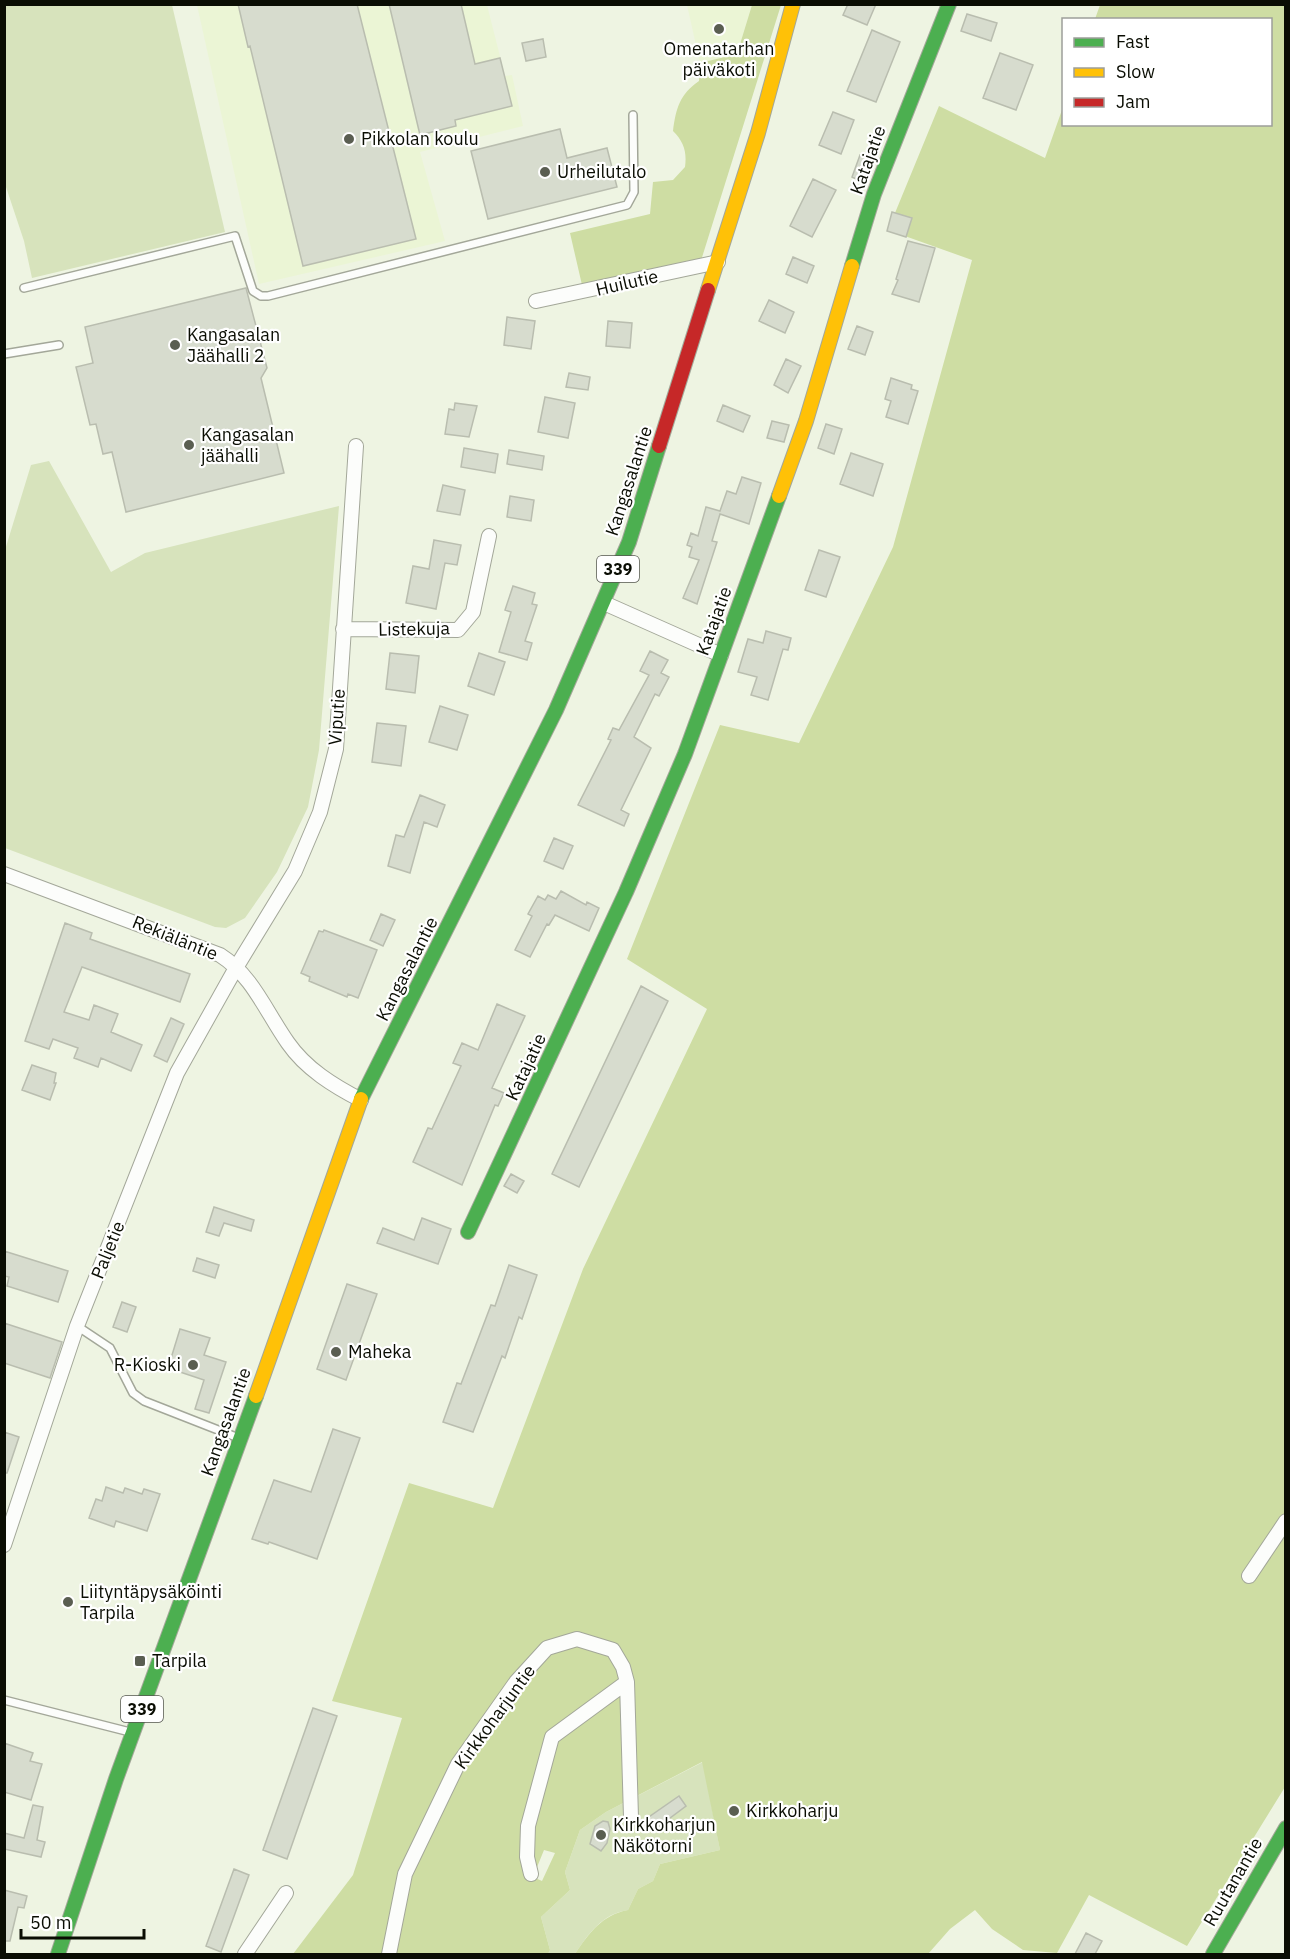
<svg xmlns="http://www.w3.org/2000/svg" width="1290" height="1959" viewBox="0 0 1290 1959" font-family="'IBM Plex Sans',sans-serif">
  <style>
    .built { fill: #ebf5d5 }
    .green { fill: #d7e3bc }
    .forest { fill: #cedda3; fill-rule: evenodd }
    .building { fill: #d7dcce; stroke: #b9bdaf; stroke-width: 1.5 }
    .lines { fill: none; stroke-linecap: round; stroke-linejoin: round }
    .lane-casing { stroke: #a3a799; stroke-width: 10 }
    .street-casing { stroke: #a3a799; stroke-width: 16 }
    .fast-casing { stroke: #a3a799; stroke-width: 16 }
    .slow-casing { stroke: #a3a799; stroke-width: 16 }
    .jam-casing { stroke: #a3a799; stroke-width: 16 }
    .lane { stroke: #fcfdfb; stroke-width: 7 }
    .street { stroke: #fcfdfb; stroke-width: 14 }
    .fast { stroke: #4caf50; stroke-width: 14 }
    .slow { stroke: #ffc107; stroke-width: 14 }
    .jam { stroke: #c62828; stroke-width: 14 }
    .poi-dot { fill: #5a5e51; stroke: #fff; stroke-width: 2 }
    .labels { text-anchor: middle; stroke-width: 4.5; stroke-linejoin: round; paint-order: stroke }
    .shield { fill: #fff; stroke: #54564f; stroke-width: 1.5 }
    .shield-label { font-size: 16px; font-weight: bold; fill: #0a0d03 }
    .poi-label { font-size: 18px; fill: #0a0d03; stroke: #fff; text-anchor: start }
    .street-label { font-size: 18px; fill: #0a0d03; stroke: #fff }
  </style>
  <rect width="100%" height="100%" fill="#eef4e2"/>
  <path class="built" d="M 197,5 L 487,5 L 505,76 L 512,75 L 523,126 L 420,152 L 445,241 L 259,284 Z
    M 687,5 L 752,5 L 737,54 L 700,63 Z"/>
  <path class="green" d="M 4,5 L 172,5 L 225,232 L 32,278 L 24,241 L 5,184 Z
    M 49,461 L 111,572 L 145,553 L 339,506 L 319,750 L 308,807 L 277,872 L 245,918 L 226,928 L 215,927 L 5,848 L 5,550 L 31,465 Z
    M 703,1762 L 720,1850 L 660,1864 L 653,1881 L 638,1889 L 628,1910 C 602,1914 589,1933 575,1954 L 548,1954 L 550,1950 L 541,1917 L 570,1890 L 565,1872 L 580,1830 L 606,1812 Z"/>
  <path class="forest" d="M 752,5 L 781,5 L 699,267 L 582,285 L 570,233 L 650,214 L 653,182 L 673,180 L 685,167 C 687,152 684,142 673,131 C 676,108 680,94 699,81 L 700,63 L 737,54 Z
    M 1100,5 L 1285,5 L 1285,1787 L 1187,1946 L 1089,1895 L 1057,1953 L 1023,1950 L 992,1929 L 975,1910 L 950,1929 L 928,1954 L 575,1954 C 589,1933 602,1915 628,1910 L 638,1889 L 653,1881 L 660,1864 L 720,1850 L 702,1762 L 606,1812 L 580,1830 L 565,1872 L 570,1890 L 541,1917 L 550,1950 L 548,1954 L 293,1954 L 353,1875 L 402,1718 L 332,1701 L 409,1483 L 493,1508 L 583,1269 L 707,1009 L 627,959 L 720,725 L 799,743 L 893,547 L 972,260 L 888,230 L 939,106 L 1045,158 L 1063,107 L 1064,124 L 1270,124 L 1270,20 L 1095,19 ZM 544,1850 L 555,1853 L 542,1881 L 533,1877 Z"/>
  <path class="building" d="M 238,4 L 357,4 L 416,239 L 303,266 L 250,46 L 248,47 Z
    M 389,4 L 461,4 L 475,64 L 500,58 L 512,106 L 455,120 L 456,126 L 420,135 Z
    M 848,4 L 876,4 L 867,25 L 843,15 Z
    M 967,14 L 997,23 L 991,41 L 961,31 Z
    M 872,30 L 900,42 L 876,102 L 847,91 Z
    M 543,39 L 546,57 L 526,61 L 522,43 Z
    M 1000,53 L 1033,65 L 1016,110 L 983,98 Z
    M 833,112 L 854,120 L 841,154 L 819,145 Z
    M 560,129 L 567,158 L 607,148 L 617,187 L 488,219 L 471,151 Z
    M 860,155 L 872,160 L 863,182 L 852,177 Z
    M 813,179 L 836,190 L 812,237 L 790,226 Z
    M 892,212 L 912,218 L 906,237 L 887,231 Z
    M 908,241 L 935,248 L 919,302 L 892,294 L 898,280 L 896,279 Z
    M 793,257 L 814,266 L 807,283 L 786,274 Z
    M 246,288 L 267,368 L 261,378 L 284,473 L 126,512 L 112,452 L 103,454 L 96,424 L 90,425 L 76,367 L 93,363 L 85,327 Z
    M 769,300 L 794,312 L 785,333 L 759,321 Z
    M 507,317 L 535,321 L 531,349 L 504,345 Z
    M 608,321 L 632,323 L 630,348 L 606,346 Z
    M 857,326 L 873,332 L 865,355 L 848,349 Z
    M 786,359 L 801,366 L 788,393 L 774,385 Z
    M 569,373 L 590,377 L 588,390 L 566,387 Z
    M 891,378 L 912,385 L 911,389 L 918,391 L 908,424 L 886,417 L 891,401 L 885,399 Z
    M 545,397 L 575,403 L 568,438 L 538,432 Z
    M 455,403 L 477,406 L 469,437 L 445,434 L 449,409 L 454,410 Z
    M 723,405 L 750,416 L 743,432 L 717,421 Z
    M 772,421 L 789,425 L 784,442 L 767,438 Z
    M 826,424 L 842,429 L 834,454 L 818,448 Z
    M 464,448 L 498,454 L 495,473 L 461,467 Z
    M 509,450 L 544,456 L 542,470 L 507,464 Z
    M 851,453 L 883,464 L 873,496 L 840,484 Z
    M 742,477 L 761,483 L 749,524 L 720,514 L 712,541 L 717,542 L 697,604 L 683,598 L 699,560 L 689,557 L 692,547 L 687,545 L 691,533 L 698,536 L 706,507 L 720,511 L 727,491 L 736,494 Z
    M 443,485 L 465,490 L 460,515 L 437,511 Z
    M 510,496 L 534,500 L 531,521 L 507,517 Z
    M 434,540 L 461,545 L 457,565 L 445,563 L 436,609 L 406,603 L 413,566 L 429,569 Z
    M 819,550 L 840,557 L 826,597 L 805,590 Z
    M 513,586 L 535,593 L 532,604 L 537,605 L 525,641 L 532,643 L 527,660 L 499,652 L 511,612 L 505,610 Z
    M 766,631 L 791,638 L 788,650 L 783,649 L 768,700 L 751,695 L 757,677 L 738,672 L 748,639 L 763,643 Z
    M 650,651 L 668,660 L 661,673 L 669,677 L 659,696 L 655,694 L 634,737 L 651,748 L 621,810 L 629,814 L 624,826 L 578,805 L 611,740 L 608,739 L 613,728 L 619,730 L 649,675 L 640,671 Z
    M 390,653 L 419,656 L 415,693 L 386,689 Z
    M 479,653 L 505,662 L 494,695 L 468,686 Z
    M 440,706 L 468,715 L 457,750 L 429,742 Z
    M 377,723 L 406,726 L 401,766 L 372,762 Z
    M 420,795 L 445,805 L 437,827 L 424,822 L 410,873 L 388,866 L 396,835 L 404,837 Z
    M 554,838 L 573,846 L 563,869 L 544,861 Z
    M 561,891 L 586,905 L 587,902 L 599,908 L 589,931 L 555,915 L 549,925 L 547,924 L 530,957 L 515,950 L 532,916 L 528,914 L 538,896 L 545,900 L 548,895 L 556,899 Z
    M 381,914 L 395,920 L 383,946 L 370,940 Z
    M 65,923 L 92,933 L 90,939 L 190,974 L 180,1002 L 82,967 L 64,1012 L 89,1020 L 94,1005 L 118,1014 L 111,1032 L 142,1045 L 131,1071 L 101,1058 L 98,1067 L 74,1058 L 78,1048 L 53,1039 L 49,1049 L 25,1041 Z
    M 324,930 L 377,950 L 358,998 L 348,994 L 347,997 L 309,981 L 310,977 L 301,973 L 319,931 L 323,932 Z
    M 641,986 L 668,1001 L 579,1187 L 552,1174 Z
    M 497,1004 L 525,1016 L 492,1088 L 504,1093 L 498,1106 L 495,1105 L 462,1185 L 413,1162 L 428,1128 L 432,1129 L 461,1066 L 453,1063 L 462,1043 L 478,1050 Z
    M 171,1018 L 184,1024 L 167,1062 L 154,1056 Z
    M 32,1065 L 56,1073 L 54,1083 L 56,1083 L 50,1100 L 22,1090 Z
    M 511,1174 L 524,1181 L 517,1193 L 504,1186 Z
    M 214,1207 L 254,1220 L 251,1231 L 224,1223 L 219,1236 L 206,1232 Z
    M 422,1218 L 451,1229 L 438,1264 L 377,1243 L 383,1228 L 414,1240 Z
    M 4,1251 L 68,1271 L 58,1302 L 7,1286 L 9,1277 L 4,1276 Z
    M 197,1258 L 219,1265 L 215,1278 L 193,1271 Z
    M 509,1265 L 537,1275 L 522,1319 L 519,1317 L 505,1358 L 502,1356 L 473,1432 L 443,1422 L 457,1383 L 461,1384 L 491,1305 L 495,1306 Z
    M 347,1284 L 377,1294 L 346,1380 L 317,1369 Z
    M 122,1302 L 136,1307 L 127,1332 L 113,1327 Z
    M 4,1323 L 62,1342 L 50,1378 L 4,1363 Z
    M 180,1329 L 210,1338 L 204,1355 L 226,1362 L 209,1413 L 195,1409 L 204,1380 L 168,1368 Z
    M 333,1429 L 360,1438 L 317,1559 L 269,1542 L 268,1544 L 252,1539 L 274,1480 L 311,1492 Z
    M 4,1432 L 19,1437 L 7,1473 L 4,1473 Z
    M 106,1487 L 123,1493 L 125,1488 L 142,1494 L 144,1489 L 160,1494 L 147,1531 L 116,1521 L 114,1527 L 89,1518 L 96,1499 L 102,1501 Z
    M 313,1708 L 337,1716 L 287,1859 L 263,1850 Z
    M 4,1743 L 33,1753 L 30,1761 L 42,1764 L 31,1800 L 4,1792 Z
    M 679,1796 L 686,1806 L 654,1830 L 646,1819 Z
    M 33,1805 L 43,1807 L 37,1840 L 45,1842 L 41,1857 L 4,1849 L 4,1833 L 24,1838 Z
    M 603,1821 L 608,1822 L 610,1829 L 607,1843 L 601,1851 L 590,1844 L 595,1826 Z
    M 234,1869 L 249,1875 L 221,1952 L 206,1946 Z
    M 4,1890 L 27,1896 L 24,1908 L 18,1907 L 10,1941 L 4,1941 Z
    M 1086,1933 L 1102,1941 L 1095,1954 L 1075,1954 Z"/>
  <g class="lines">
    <g class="lane-casing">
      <path id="lane" d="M 24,288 L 235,236 L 253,291 L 261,296 L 268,296 L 627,205 L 634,192 L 633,115
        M 4,354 L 59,345
        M 77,1326 L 110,1348 L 133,1393 L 144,1401 L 236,1437
        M 4,1700 L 130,1732"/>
    </g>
    <g class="street-casing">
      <path id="street" d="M 536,301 L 718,262
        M 604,603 L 721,655
        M 343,629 L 458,630 L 473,612 L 489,536
        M 4,874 L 220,955 C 253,976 266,1012 288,1043 C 306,1069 334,1086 361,1100
        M 4,1545 L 77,1326 L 177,1073 L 237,966 L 295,871 L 320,812 L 336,749 L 356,446
        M 1249,1576 L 1286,1521
        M 531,1874 L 527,1857 L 528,1826 L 552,1737 L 627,1682
        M 245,1954 L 286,1893
        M 389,1954 L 405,1874 L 458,1764 L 516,1682 L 547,1648 L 577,1639 L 613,1650 L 623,1667 L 627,1682 L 631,1817"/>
    </g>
    <g class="fast-casing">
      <path id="fast" d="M 852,266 L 874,194 L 949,4
        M 361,1099 L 556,710 L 629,542 L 659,446
        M 468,1232 L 626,892 L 685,754 L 779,496
        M 58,1954 L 116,1779 L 256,1396
        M 1213,1954 L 1286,1828"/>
    </g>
    <g class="slow-casing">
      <path id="slow" d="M 708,290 L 758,133 L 793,4
        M 779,496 L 806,421 L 852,266
        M 256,1396 L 361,1099"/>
    </g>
    <g class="jam-casing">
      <path id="jam" d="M 659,446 L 708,290"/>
    </g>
    <use href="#lane" class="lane"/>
    <use href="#street" class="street"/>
    <use href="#fast" class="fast"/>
    <use href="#slow" class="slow"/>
    <use href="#jam" class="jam"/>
  </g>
  <g class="poi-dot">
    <circle cx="719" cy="29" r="6"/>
    <circle cx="349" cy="139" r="6"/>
    <circle cx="545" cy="172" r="6"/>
    <circle cx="175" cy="345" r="6"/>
    <circle cx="189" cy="445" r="6"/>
    <circle cx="336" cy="1352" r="6"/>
    <circle cx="193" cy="1365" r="6"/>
    <circle cx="68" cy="1602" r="6"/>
    <rect x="134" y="1655" width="12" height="12" rx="3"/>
    <circle cx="734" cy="1811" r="6"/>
    <circle cx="601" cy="1835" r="6"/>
  </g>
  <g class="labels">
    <g class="shield">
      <rect x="597" y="556" width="42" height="26" rx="4.5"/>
      <rect x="121" y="1696" width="42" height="26" rx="4.5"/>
    </g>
    <g class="shield-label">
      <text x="618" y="575">339</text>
      <text x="142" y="1715">339</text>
    </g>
    <g class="poi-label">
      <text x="719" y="55" text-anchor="middle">Omenatarhan<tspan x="719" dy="21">päiväkoti</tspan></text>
      <text x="361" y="145">Pikkolan koulu</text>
      <text x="557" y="178">Urheilutalo</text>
      <text x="187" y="341">Kangasalan<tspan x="187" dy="21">Jäähalli 2</tspan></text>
      <text x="201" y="441">Kangasalan<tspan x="201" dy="21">jäähalli</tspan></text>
      <text x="348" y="1358">Maheka</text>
      <text x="181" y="1371" text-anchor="end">R-Kioski</text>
      <text x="80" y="1598">Liityntäpysäköinti<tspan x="80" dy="21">Tarpila</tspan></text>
      <text x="152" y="1667">Tarpila</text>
      <text x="746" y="1817">Kirkkoharju</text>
      <text x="613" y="1831">Kirkkoharjun<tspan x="613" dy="21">Näkötorni</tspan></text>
    </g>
    <g class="street-label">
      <text transform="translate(868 160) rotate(-70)" y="6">Katajatie</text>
      <text transform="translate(627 283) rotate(-13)" y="6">Huilutie</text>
      <text transform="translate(629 481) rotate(-72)" y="6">Kangasalantie</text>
      <text transform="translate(714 621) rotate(-70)" y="6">Katajatie</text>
      <text transform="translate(414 629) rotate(-1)" y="6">Listekuja</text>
      <text transform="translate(337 717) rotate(-86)" y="6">Viputie</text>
      <text transform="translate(175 938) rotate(22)" y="6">Rekiäläntie</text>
      <text transform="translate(407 969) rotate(-63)" y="6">Kangasalantie</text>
      <text transform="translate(526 1067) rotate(-65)" y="6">Katajatie</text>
      <text transform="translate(108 1250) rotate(-68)" y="6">Paljetie</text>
      <text transform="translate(226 1422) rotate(-70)" y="6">Kangasalantie</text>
      <text transform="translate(495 1717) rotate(-54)" y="6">Kirkkoharjuntie</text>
      <text transform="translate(1233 1882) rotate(-60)" y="6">Ruutanantie</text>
    </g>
  </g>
  <rect width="1290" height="1959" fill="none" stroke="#0a0d03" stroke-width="12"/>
  <rect x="1062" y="18" width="210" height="108" fill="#ffffff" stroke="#9d9e9a" stroke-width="1.5"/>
  <rect x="1074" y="38" width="30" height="9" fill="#4caf50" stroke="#9d9e9a" stroke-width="1.5"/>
  <text x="1116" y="48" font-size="18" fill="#0a0d03">Fast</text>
  <rect x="1074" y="68" width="30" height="9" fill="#ffc107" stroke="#9d9e9a" stroke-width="1.5"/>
  <text x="1116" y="78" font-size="18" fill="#0a0d03">Slow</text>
  <rect x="1074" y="98" width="30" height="9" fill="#c62828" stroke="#9d9e9a" stroke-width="1.5"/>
  <text x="1116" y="108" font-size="18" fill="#0a0d03">Jam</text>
  <path d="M21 1929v9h123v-9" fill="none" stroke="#0a0d03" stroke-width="3"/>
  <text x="30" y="1929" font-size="18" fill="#0a0d03" stroke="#ffffff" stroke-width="4.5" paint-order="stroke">50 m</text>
</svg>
